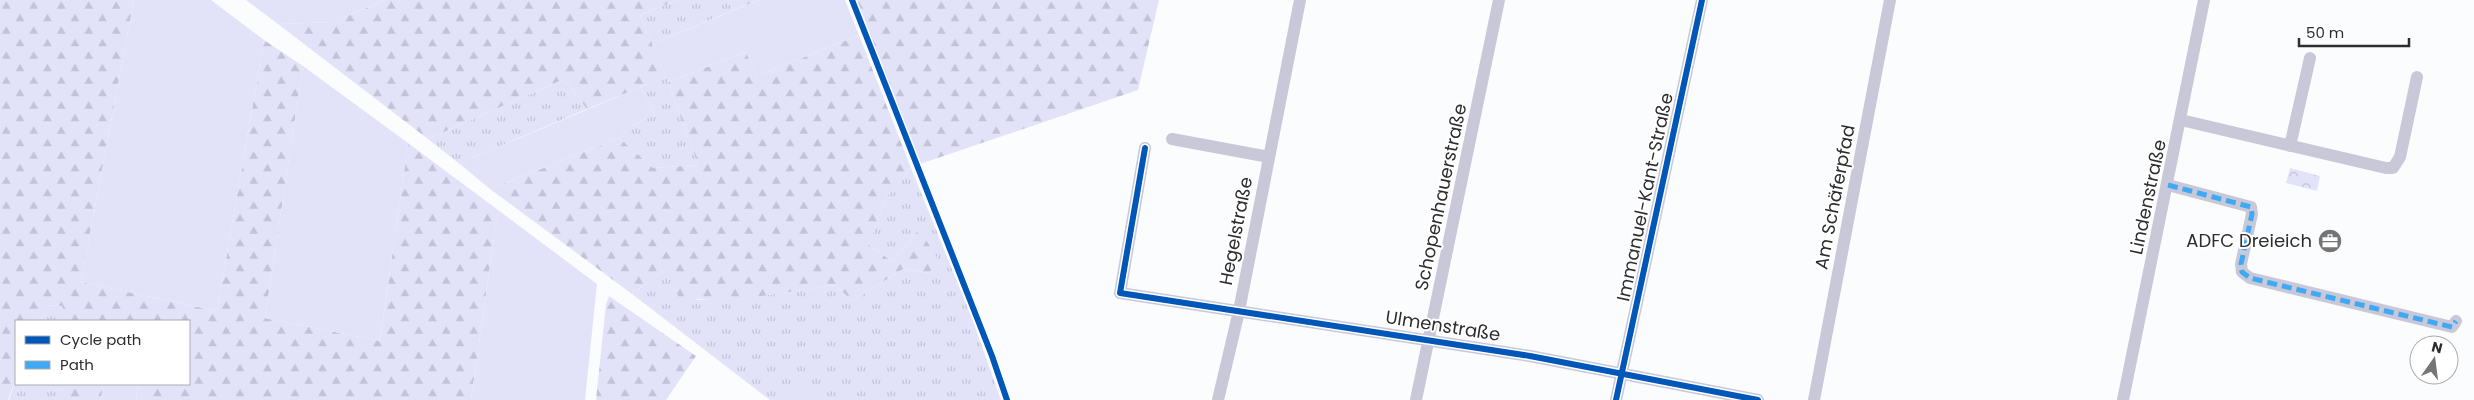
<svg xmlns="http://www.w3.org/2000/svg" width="2474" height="400" viewBox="0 0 2474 400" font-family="Poppins,sans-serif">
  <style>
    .grass { fill: url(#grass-tufts) }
    .forest { fill: url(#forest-firs) }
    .park { fill: url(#park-crowns) }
    .garden { fill: #e2e3f9 }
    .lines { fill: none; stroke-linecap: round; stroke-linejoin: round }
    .minor { stroke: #c8c8d9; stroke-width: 12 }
    .quiet { stroke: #3fa9f5; stroke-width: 5; stroke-dasharray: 10 5; stroke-linecap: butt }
    .cycleway-casing { stroke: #fff; stroke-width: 9 }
    .cycleway { stroke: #0057b8; stroke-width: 6 }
    .labels { text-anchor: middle; stroke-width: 4; stroke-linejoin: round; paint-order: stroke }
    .street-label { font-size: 18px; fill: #2d2d2f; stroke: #fff }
    .poi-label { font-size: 18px; fill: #2d2d2f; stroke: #fff; text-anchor: end }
  </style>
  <defs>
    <pattern id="grass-tufts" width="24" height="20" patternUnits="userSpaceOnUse" patternTransform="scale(1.25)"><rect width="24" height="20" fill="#e2e3f9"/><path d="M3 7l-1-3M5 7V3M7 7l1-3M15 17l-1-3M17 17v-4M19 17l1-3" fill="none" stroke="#c2c3d6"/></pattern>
    <pattern id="forest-firs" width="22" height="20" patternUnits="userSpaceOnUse" patternTransform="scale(1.25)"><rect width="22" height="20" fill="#e2e3f9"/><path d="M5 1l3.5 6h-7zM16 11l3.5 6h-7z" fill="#c2c3d6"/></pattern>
    <pattern id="park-crowns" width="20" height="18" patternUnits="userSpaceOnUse" patternTransform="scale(1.25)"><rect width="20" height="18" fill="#e2e3f9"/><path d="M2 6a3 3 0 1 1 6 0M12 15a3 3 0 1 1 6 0" fill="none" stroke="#c2c3d6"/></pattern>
  </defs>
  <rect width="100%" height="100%" fill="#fbfcfe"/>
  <path class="grass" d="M 677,0 L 728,0 L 734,10 L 652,44 L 640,15 Z
    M 666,77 L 668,82 L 698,165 L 653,168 L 619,138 L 631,126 L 655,115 L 641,87 Z
    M 564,79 L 587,109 L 469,159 L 461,165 L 428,139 Z
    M 911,168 L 973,321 L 1001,400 L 818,400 L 801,387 L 788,400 L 770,400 L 632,294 L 668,268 L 697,300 L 760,296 L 834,285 L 853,301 L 903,269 L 929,273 L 919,229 L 893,262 L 869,245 L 885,199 Z
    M 42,305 L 63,306 L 63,321 L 37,321 Z
    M 16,378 L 16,384 L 64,384 L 64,388 L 54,400 L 9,400 Z"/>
  <path class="forest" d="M 0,0 L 134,0 L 81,282 L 217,311 L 264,40 L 303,66 L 265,318 L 380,341 L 408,143 L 498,210 L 471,400 L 136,400 L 138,384 L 189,384 L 189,321 L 63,321 L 63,306 L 43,305 L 37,321 L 16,321 L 16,378 L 8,400 L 0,400 Z
    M 385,0 L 677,0 L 640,15 L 666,77 L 587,109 L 564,79 L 428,139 L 278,24 L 333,22 Z
    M 728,0 L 759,0 L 734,10 Z
    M 857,0 L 1159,0 L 1138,90 L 920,164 Z
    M 859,35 L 911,168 L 885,199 L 869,245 L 893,262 L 919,229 L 938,259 L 929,273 L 903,269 L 853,301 L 834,285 C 784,292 729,305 679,297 L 668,268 L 632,294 L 490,189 L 619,138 L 653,168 L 698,165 L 668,82 L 746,52 L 757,76 Z
    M 609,296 L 696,356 L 666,400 L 596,400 L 606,304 Z
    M 64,384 L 103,384 L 101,400 L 54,400 L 64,388 Z"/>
  <path class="park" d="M 2290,168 L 2320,176 L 2317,191 L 2286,183 Z"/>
  <path class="garden" d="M 134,0 L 211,0 L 264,40 L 217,311 L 81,282 Z
    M 246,0 L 385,0 L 333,22 L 278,24 Z
    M 759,0 L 845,0 L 859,35 L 757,76 L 746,52 L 668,82 L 652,44 Z
    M 303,66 L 408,143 L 380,341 L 265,318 Z
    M 641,87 L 655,115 L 631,126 L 619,138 L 490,189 L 461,165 L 469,159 Z
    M 498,210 L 597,284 L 585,400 L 471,400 Z
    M 103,384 L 138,384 L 136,400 L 101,400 Z
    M 801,386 L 818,400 L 788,400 Z"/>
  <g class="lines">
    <path class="minor" d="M 2181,120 L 2386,168 L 2393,168 L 2400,157 L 2417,77
      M 1172,139 L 1269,157
      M 2290,146 L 2310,58
      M 1145,148 L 1120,293 L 1530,356 L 1758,400
      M 2168,185 L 2251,207 L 2252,214 L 2241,264 L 2242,272 L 2250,278 L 2452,327 L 2456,321
      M 1218,400 L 1239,311 L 1300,0
      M 1416,400 L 1499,0
      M 1616,400 L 1702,0
      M 1814,400 L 1890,0
      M 2123,400 L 2204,0"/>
    <path class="quiet" d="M 2168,185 L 2251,207 L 2252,214 L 2241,264 L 2242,272 L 2250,278 L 2452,327 L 2456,321"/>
    <g class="cycleway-casing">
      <path id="cycleway" d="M 852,0 L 992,356 L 1007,400
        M 1145,148 L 1120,293 L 1530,356 L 1758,400
        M 1616,400 L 1702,0"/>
    </g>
    <use href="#cycleway" class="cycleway"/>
  </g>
  <defs>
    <g id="office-disc" transform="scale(1.25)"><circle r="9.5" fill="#757577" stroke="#fff"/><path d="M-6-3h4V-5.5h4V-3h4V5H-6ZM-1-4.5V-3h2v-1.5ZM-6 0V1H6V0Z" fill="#fff"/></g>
  </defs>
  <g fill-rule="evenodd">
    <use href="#office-disc" x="2330" y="241"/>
  </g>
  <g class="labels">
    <g class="street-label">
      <text transform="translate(1441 197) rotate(-78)" y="6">Schopenhauerstraße</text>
      <text transform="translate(1645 197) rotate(-78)" y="6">Immanuel-Kant-Straße</text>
      <text transform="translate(1835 197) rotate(-79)" y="6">Am Schäferpfad</text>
      <text transform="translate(2148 197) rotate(-78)" y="6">Lindenstraße</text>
      <text transform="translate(1236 231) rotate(-79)" y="6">Hegelstraße</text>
      <text transform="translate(1443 326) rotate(9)" y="6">Ulmenstraße</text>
    </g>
    <g class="poi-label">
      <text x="2312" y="247">ADFC Dreieich</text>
    </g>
  </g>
  <rect x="15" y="320" width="175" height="65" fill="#ffffff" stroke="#ababac"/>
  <rect x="25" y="336" width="25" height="8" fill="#0057b8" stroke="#ababac"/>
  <text x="60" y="345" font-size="15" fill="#2d2d2f">Cycle path</text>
  <rect x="25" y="361" width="25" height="8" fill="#3fa9f5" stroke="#ababac"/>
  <text x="60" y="370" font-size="15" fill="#2d2d2f">Path</text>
  <g transform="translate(2434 360) rotate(14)"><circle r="24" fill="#ffffff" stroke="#ababac"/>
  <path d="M0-4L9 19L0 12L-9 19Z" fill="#757577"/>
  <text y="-8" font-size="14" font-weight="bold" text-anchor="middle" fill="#2d2d2f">N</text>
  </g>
  <path d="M2299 38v8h110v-8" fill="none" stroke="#2d2d2f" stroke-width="2.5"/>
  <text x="2306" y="38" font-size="15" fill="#2d2d2f" stroke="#ffffff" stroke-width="4" paint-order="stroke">50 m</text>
</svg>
